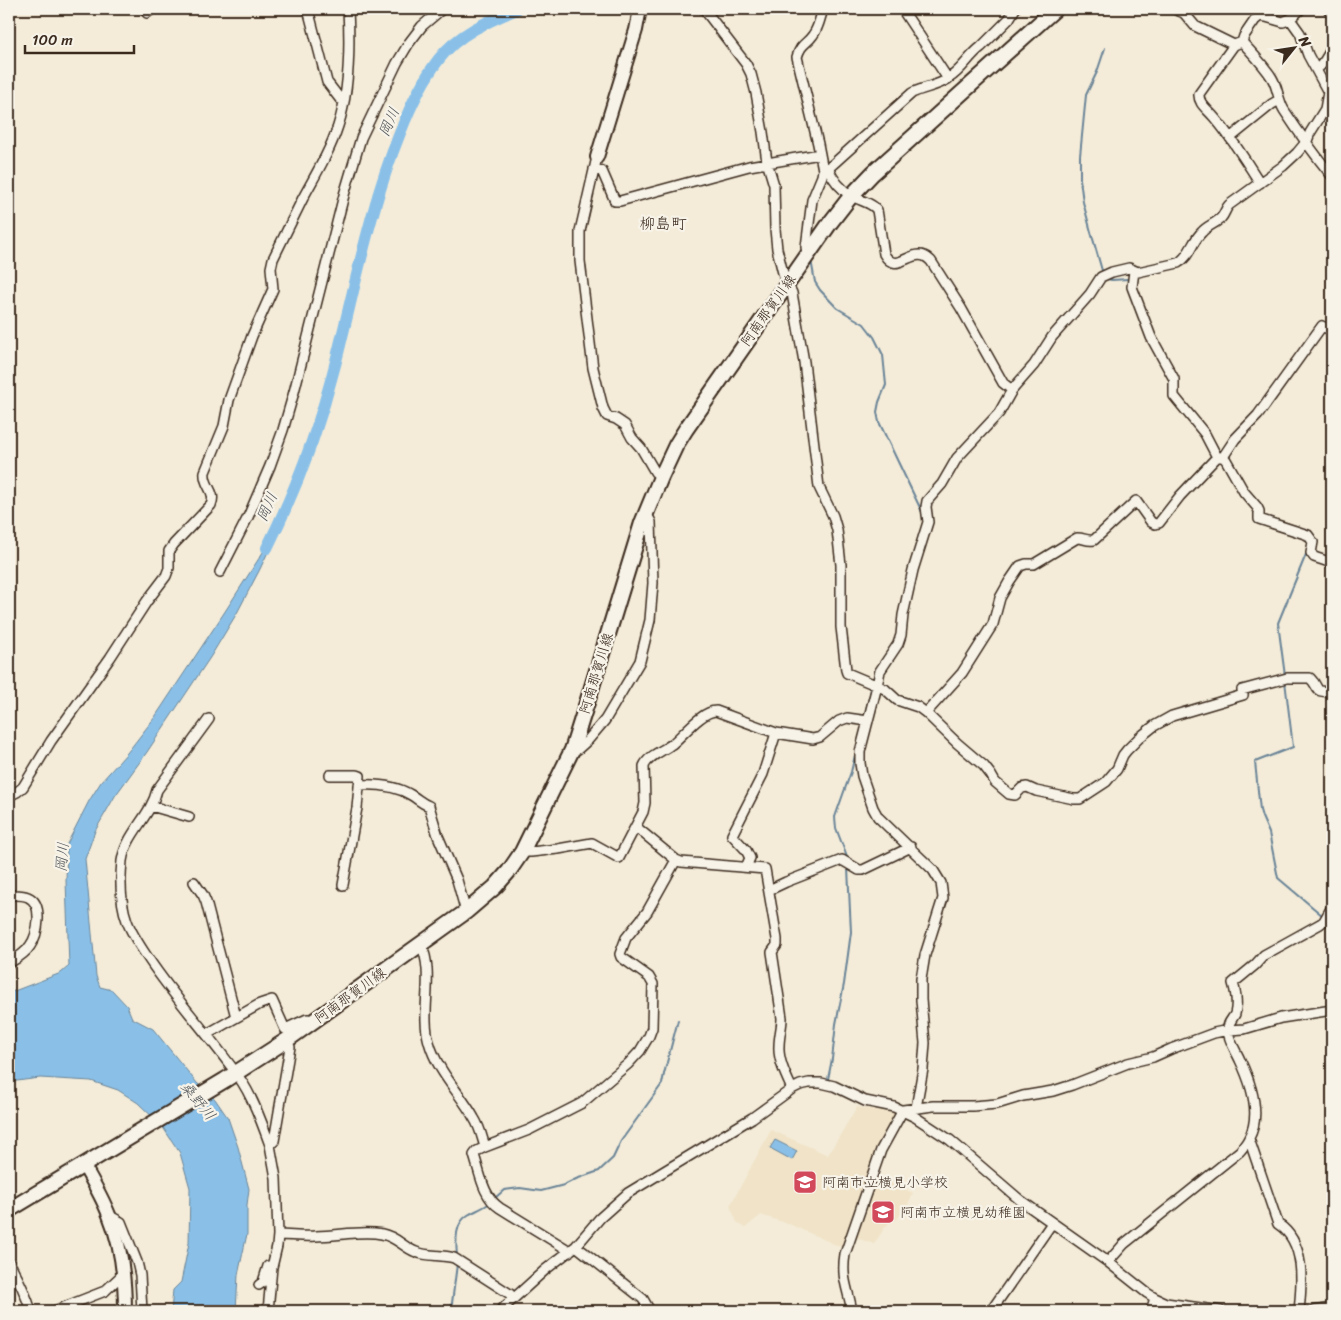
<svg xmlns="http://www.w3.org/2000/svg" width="1341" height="1320" viewBox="0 0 1341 1320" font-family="Sriracha,'Klee One',sans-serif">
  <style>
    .built { fill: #f0e3c7 }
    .water { fill: #8ac0e8; stroke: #6a8497 }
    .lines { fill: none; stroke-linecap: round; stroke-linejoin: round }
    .stream { stroke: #6a8497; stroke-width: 2 }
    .river { stroke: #8ac0e8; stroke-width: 12 }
    .street-casing { stroke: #3b2a1e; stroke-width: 12 }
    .secondary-casing { stroke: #3b2a1e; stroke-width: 16 }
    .primary-casing { stroke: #3b2a1e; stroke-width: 18 }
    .street { stroke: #f7f3e8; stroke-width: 9 }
    .secondary { stroke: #f7f3e8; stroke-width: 12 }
    .primary { stroke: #f7f3e8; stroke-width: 14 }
    .labels { text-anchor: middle; stroke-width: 4.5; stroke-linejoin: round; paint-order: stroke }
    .street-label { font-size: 14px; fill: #3b2a1e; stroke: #f7f3e8 }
    .poi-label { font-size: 14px; fill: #3b2a1e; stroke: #f7f3e8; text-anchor: start }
    .water-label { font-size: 15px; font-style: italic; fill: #53575b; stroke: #f7f3e8 }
    .quarter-label { font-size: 16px; fill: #3b2a1e; stroke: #f7f3e8 }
  </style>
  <rect width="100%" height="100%" fill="#f4ecd9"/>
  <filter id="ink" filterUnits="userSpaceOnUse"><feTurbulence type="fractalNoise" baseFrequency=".02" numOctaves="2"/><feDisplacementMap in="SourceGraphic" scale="10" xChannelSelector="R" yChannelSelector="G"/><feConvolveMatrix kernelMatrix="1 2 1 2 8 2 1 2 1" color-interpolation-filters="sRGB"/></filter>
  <g filter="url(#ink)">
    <path class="built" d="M 857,1107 L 896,1113 L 895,1119 L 843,1248 L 789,1224 L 761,1215 L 745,1228 L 737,1222 L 730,1206 L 771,1130 L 828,1155 Z
      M 877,1177 L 913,1193 L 907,1206 L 897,1219 L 891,1221 L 885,1227 L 874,1244 L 854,1237 Z"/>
    <path class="water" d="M 281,524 L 260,569 L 237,613 L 211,656 L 147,752 L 115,796 L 95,831 L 85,859 L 96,976 L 100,987 L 112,990 L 127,1006 L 132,1018 L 153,1029 L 197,1083 L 215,1099 L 228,1118 L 238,1147 L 249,1189 L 247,1205 L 247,1234 L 238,1275 L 236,1311 L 171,1311 L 173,1290 L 181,1282 L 189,1243 L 190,1188 L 180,1153 L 162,1126 L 138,1103 L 118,1090 L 91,1081 L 40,1078 L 9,1082 L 9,993 L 61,973 L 69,966 L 66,881 L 67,844 L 89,801 L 101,782 L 127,753 L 155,717 L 224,613 Z
      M 775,1140 L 797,1151 L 792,1160 L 770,1148 Z"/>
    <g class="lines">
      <path class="stream" d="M 811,260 L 815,282 L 820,290 L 837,308 L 864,324 L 874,337 L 883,355 L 886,385 L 879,402 L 877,412 L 879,422 L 923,514
        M 1103,274 L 1091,232 L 1083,202 L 1080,179 L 1080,156 L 1086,95 L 1097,72 L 1105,48
        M 1107,279 L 1112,280 L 1128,279
        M 1285,676 L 1278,623 L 1307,552
        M 1285,681 L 1293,747 L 1255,762 L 1260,810 L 1262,817 L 1269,833 L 1278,878 L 1323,916
        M 864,718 L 872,686
        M 848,861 L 847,857 L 836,828 L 835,817 L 851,772 L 856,751
        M 828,1079 L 832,1059 L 836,1024 L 844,984 L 851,932 L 848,868
        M 495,1198 L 504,1190 L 520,1188 L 541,1191 L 564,1185 L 576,1179 L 599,1171 L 613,1158 L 621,1141 L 662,1084 L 664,1074 L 678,1020
        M 457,1257 C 456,1242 454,1224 468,1215 C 475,1211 483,1208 490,1203
        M 451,1311 L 457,1264"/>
      <path class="river" d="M 267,548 C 296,490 319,428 335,365 C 355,287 370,207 400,133 C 410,107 422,81 439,59 C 458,34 488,21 517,9"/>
      <g class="street-casing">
        <path id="street" d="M 308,9 L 327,82 L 340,99 L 344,101
          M 704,9 L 746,64 L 751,74 L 756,93 L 763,132 L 767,162 L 774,185 L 775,229 L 777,249 L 784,277 L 792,293 L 804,362 L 819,487 L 833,516 L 837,530 L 841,565 L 841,627 L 846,670 L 847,673 L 885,689 L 897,700 L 918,707 L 926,713 L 957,743 L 984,766 L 991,775 L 995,782 L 1009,794 L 1015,795 L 1022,788 L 1027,787 L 1036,791 L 1074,799 L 1080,799 L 1106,782 L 1117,769 L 1123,755 L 1127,750 L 1139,738 L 1154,726 L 1172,716 L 1243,695 L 1242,690 L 1287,678 L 1310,678 C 1322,690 1311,691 1332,692
          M 902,9 L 948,79
          M 1174,9 L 1184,13 L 1195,26 L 1234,45
          M 1328,9 L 1332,13
          M 147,13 L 152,9
          M 1242,42 C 1252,53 1264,65 1272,78 C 1278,88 1278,100 1284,110 C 1299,133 1315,155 1332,176
          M 1316,70 C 1324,64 1328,56 1332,47
          M 1230,138 L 1272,104 L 1279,100
          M 597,157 L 580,231 L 580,261 L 593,368 L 603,408 L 607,416 L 616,419 L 625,425 L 632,438 L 641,448 L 655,472 L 661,477
          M 828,168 C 833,180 840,189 852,196 C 860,201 871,202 877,210 L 884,254 C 896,275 909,250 924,256 C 927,257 929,259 931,261 L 961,308 L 1003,383 L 1012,390
          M 594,169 L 602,171 L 615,201 L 620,201 L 749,166 L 820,154
          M 823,170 L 831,166 L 912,93 C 924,87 939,86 949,78 C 962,70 969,56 981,47 L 1009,19 L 1015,9
          M 1260,183 C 1245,160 1231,136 1213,116 C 1207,109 1198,103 1199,94 L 1234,45 L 1242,42 L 1244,36 L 1255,20 L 1260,16 L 1266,17 L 1283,22 L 1290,19 L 1301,9
          M 807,254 L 806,247 L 812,200 L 822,176 L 823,170 L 818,144 L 797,57 C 801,43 806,45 813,35 C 819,27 820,18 823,9
          M 1217,457 L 1223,457 L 1235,439 L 1258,415 L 1322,326 L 1332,331
          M 1223,457 L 1226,460 L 1244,492 L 1257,507 L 1259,511 L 1259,519 L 1308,535 L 1313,542 L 1311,553 L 1314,557 L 1332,563
          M 220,572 L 248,517 L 270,466 L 283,430 L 294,392 L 344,195 L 361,138 L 397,63 L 409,43 L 422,26 L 442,9
          M 926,713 L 962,673 L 993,624 L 1000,598 L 1009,582 L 1020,566 L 1026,564 L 1034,564 L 1077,538 C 1085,538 1085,541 1094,540 L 1136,501 L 1151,522 L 1155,524 L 1159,523 L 1180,496 L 1217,457 L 1205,434 L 1174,396 L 1174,379 L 1151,337 L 1132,287 L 1134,271
          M 209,719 L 157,790 C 151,816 126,834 122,861 C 120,881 120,902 127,921 C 132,935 142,949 150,961 C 177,1001 210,1036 238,1076 C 252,1095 262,1123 270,1145
          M 572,750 L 578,749 L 588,740 L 605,720 L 640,661 L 650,620 L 653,583 L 651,522 L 646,513
          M 330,775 L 357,775 L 360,776 L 357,808 L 343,885
          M 359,785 C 377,784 396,786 411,795 C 418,799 421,803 429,806 L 438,836 L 457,880 L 464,905 L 467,911
          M 9,796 L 17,792 L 23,787 L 51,741 L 110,658 L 147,601 L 166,576 L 169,568 L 169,551 L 174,544 L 211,505 C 217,491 203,486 205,472 L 224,426 L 229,400 L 252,336 L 273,289 L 271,268 L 273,259 C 283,239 293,218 303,198 C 316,174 330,151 338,126 C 350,90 350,46 348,9
          M 151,806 L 189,817
          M 636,827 L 676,860 L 681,862 L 765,869 L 777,939 L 777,945 L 772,952 L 782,1018 C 782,1027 779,1036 779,1046 C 778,1060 786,1076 792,1089
          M 522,852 L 531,852 L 558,849 L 592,843 L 619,858 L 643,812 L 645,803 L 644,766 C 649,755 663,751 672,744 C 683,735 702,711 716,711 L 776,733 L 813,739 L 820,737 L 839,721 L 847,718 L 868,721
          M 746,867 L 750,858 L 746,850 L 732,835 L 763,774 L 776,733
          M 194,882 L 203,895 L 206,902 L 236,1017
          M 769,890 L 786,882 L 842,860 L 859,870 L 863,870 L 911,847
          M 9,895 C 15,895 22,894 28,897 C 44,904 38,935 30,946 C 25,954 16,959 9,963
          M 421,944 C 435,974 420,1011 429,1042 C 437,1071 460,1093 474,1118 C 480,1127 482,1137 485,1147 L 477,1151 L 474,1155 C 480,1173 483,1197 500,1208 L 565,1248 L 569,1252
          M 207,1034 L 260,1004 L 272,1000 L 285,1029 L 307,1019 L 308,1019
          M 287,1040 L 290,1047 L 274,1141 L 270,1145 L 276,1178 L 278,1235 C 290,1235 304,1237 316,1236 C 338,1236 361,1230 382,1234 C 397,1237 403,1247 416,1252 C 428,1257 441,1254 454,1258 L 510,1294 L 513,1299
          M 916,1108 L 923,1069 L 925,1043 L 921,1000 L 921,979 L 925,955 L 943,898 L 941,883 L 933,870 L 878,817 L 873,808 L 862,776 L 860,763 L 860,752 L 877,686 L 880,671 L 898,644 L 901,635 L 903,615 L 913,570 L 928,522 L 926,507 L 927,501 L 942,484 L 957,458 L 999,413 L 1012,390 L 1034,365 L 1052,337 L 1090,294 L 1101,277 L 1112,272 L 1129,268 L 1138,272 L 1178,263 C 1190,257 1192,241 1202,232 C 1207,226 1215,224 1221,218 C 1225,214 1225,209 1229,205 L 1283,166 L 1297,153 L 1307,141 L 1310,133 L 1325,109 L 1328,92 L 1308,55 L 1300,33 L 1290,19
          M 1249,1139 L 1278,1224 C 1306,1242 1302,1283 1299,1311
          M 485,1147 L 529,1130 L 582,1103 L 628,1064 L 640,1051 L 649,1036 L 652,1028 L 653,984 L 649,977 L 621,957 L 620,954 L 626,938 L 647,912 L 676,860
          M 110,1216 L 121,1222 L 137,1262 L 140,1275 L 142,1311
          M 576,1246 L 643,1299 L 650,1311
          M 9,1262 C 18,1278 26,1294 31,1311
          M 1108,1262 L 1124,1244 L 1240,1151 C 1243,1147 1247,1143 1249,1138 C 1262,1114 1251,1083 1240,1060 C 1236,1051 1229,1041 1228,1031 C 1227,1023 1232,1020 1235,1014 C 1238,1003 1236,993 1233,983 L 1255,965 L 1264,955 L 1320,924 L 1324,921 L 1332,907
          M 259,1285 L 263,1282 L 268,1266
          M 54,1311 L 105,1291 L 123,1274
          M 268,1311 L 272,1267 L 277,1246 L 278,1235
          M 500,1311 L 545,1270 L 576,1246 L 600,1218 L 628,1193 L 752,1118 L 792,1089 L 800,1085 L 809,1083 L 821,1083 L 834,1086 L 865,1101 L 894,1107 L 915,1117 L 950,1140 L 1020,1200 L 1108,1262 L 1147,1293 L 1155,1298 L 1166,1303 L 1221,1311
          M 852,1311 C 848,1288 841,1279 845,1254 L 881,1150 L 903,1110 L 933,1106 L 973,1106 L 997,1104 L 1023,1096 L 1053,1091 L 1072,1085 L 1128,1063 L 1153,1057 L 1171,1049 L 1214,1033 L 1228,1030 L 1244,1029 L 1281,1018 L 1332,1010
          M 991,1311 L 1052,1223
          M 1151,1311 L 1155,1298
          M 1313,1311 L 1332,1308"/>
      </g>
      <g class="secondary-casing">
        <path id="secondary" d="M 597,157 L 636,30 L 640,9
          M 84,1166 C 93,1182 102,1197 109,1215 C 121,1244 125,1279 125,1311"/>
      </g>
      <g class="primary-casing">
        <path id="primary" d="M 9,1210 L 225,1080 L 287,1040 L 467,911 L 495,887 L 509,871 L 522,852 L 572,750 L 591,690 L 642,523 L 661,477 L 676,445 L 686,429 L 830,223 L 851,196 L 873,173 L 1055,9"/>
      </g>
      <use href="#street" class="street"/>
      <use href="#secondary" class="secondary"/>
      <use href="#primary" class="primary"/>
    </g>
  </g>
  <defs>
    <g id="school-square" transform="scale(1.25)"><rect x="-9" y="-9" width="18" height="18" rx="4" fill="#d1495b" stroke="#f7f3e8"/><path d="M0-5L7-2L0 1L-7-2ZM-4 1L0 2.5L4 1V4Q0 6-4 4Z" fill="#fff"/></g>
  </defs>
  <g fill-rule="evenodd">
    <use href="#school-square" x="805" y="1182"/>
    <use href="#school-square" x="883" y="1212"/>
  </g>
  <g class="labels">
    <g class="street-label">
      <text transform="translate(768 310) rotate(-55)" y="5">阿南那賀川線</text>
      <text transform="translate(596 673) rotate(-73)" y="5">阿南那賀川線</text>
      <text transform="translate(350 995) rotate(-36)" y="5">阿南那賀川線</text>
    </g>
    <g class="poi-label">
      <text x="822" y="1187">阿南市立横見小学校</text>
      <text x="900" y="1217">阿南市立横見幼稚園</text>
    </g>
    <g class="water-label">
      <text transform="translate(389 122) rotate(-66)" y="5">岡川</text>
      <text transform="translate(267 507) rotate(-66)" y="5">岡川</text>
      <text transform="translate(62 857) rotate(-85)" y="5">岡川</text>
      <text transform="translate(198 1101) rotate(50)" y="5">桑野川</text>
    </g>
    <g class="quarter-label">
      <text x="663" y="229">柳島町</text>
    </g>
  </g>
  <rect width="1341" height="1320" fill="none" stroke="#f7f3e8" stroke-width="30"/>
  <rect x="15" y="15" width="1311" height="1290" fill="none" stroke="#3b2a1e" stroke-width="2" filter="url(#ink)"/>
  <g transform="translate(1294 48) rotate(60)" stroke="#f7f3e8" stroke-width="4" paint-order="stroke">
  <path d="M0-4L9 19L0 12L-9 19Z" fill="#3b2a1e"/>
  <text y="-8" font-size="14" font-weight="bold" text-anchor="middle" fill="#3b2a1e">N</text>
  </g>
  <path d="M25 45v8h109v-8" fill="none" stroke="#3b2a1e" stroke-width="2.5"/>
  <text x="32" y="45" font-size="15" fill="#3b2a1e" stroke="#f7f3e8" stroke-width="4" paint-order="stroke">100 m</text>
</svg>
